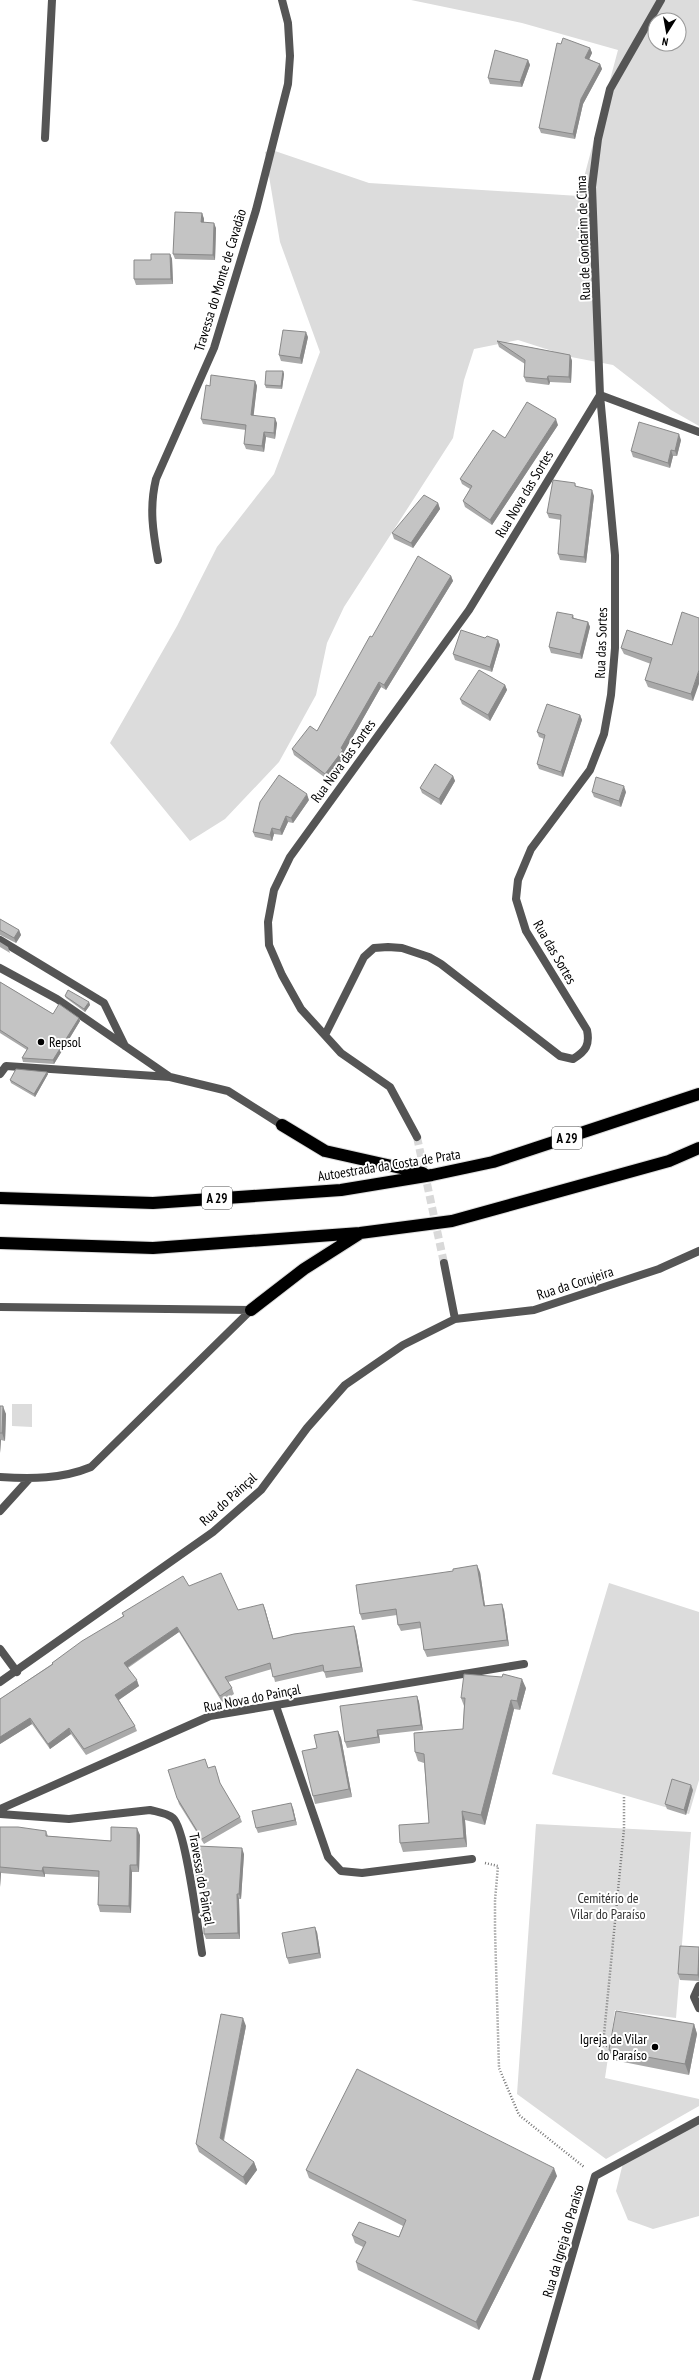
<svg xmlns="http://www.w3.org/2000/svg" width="699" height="2380" viewBox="0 0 699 2380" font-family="'PT Sans Narrow',sans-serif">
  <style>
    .green { fill: #dcdcdc; fill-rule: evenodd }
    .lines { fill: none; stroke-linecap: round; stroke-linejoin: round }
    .street-tunnel { stroke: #d9d9d9; stroke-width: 8; stroke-dasharray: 8 4; stroke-linecap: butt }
    .highway-casing { stroke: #dbdbdb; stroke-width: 14 }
    .path { stroke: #777; stroke-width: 2.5; stroke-dasharray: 1 2; stroke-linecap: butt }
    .lane { stroke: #555; stroke-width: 8 }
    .street { stroke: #555; stroke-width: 8 }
    .highway { stroke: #000; stroke-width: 12 }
    .wall { fill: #a9a9a9 }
    .shaded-wall { fill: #898989 }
    .building { fill: #c4c4c4; stroke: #898989 }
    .poi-dot { fill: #000; stroke: #fff; stroke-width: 1.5 }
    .labels { text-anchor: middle; stroke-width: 4; stroke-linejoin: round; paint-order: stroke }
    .shield { fill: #fff; stroke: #4c4c4c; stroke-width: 1 }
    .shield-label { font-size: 13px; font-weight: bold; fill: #000 }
    .street-label { font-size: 14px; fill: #000; stroke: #fff }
    .poi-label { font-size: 14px; fill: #000; stroke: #fff; text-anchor: start }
    .park-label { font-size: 14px; fill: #333; stroke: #fff }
  </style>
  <rect width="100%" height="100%" fill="#fff"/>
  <path class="green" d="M 411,0 L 699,0 L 699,426 L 671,410 L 613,365 L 571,357 L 518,340 L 474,349 L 464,380 L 453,438 L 344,607 L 327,643 L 316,695 L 279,762 L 225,819 L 190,841 L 110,743 L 177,626 L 217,547 L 274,474 L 320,352 L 280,242 L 265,152 L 272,150 L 369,183 L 579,196 L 618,50 L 522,23 ZM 655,20 L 679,20 L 679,44 L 655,44 Z
    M 12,1404 L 32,1404 L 32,1427 L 12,1426 Z
    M 609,1583 L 699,1612 L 699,1780 L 689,1814 L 552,1774 Z
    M 536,1824 L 691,1832 L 676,2018 L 615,2010 L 605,2078 L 699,2099 L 699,2106 L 606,2159 L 517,2094 Z
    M 699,2125 L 699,2216 L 653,2229 L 628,2220 L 616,2191 L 623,2163 L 676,2133 Z"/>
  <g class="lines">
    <path class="street-tunnel" d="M 417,1137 L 444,1263"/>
    <g class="highway-casing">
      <path id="highway" d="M 282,1125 L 325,1151 L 423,1173
        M 0,1198 L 153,1203 L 341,1190 L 432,1175 L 493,1162 L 699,1094
        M 0,1243 L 153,1248 L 360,1233 L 452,1221 L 669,1161 L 699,1148
        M 251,1310 L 304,1269 L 359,1234"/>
    </g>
    <path class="path" d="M 485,1863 L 498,1866 L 495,1900 L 495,1930 L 499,2068 L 519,2115 L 584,2167
      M 611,2045 L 611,2047 L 603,2045 L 624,1829 L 624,1796"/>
    <path class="lane" d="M 0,940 L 104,1003 L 125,1046
      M 0,968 L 57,999 L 170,1077
      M 0,1074 L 6,1066 L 170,1077 L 228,1091 L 282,1125
      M 0,1307 L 251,1310
      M 0,1477 C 31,1479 62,1479 91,1467 L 251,1310
      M 0,1511 L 29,1479
      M 0,1649 L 17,1672
      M 276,1706 L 328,1857 L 341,1871 L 362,1873 L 472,1859
      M 699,1986 L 694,1997 L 699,2008"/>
    <path class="street" d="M 45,138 L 52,0
      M 600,395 L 699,432
      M 158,560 C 153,532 149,508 156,479 L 214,348 L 256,210 L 288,84 L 290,56 L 288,23 L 282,0
      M 325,1035 L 364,957 L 374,948 L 388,947 L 402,948 L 429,957 L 441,964 L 560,1056 L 573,1059 C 586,1051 590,1045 587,1030 L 526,931 L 516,899 L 518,880 L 531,849 L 590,770 L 604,734 L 611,695 L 615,648 L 615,555 L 600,395 L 592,187 L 598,139 L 610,89 L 661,0
      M 417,1137 L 390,1087 L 341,1053 L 301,1009 L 282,975 L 269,945 L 268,922 L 274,890 L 290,857 L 469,610 L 600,395
      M 444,1263 L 455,1319
      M 0,1682 L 213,1532 L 261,1490 L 307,1428 L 345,1385 L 403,1345 L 455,1319 L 534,1310 L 659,1269 L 699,1251
      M 0,1809 L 210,1716 L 524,1664
      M 0,1814 L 69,1819 L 150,1810 C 158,1812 167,1813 173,1818 C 186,1829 198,1931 202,1953
      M 536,2380 L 595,2176 L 699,2120"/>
    <use href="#highway" class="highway"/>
  </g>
  <path class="wall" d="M 561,44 L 590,48 L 592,53 L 589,59 L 600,64 L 602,69 L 583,104 L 575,139 L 541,133 L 539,128 Z
    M 528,60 L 530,65 L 522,87 L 490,84 L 488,78 Z
    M 202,213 L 204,219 L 204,222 L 216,228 L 215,260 L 175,259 L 173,254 Z
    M 170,254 L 172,259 L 173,284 L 136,285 L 134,279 L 151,260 Z
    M 308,337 L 302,364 L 281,361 L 279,355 Z
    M 497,341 L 570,355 L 572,361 L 571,383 L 550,382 L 549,385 L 526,382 L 524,377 L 525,364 L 499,347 Z
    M 283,371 L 284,374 L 282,389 L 266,388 L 265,385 Z
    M 255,381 L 257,386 L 253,416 L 277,423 L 275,439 L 266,437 L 264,452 L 246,449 L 244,444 L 246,430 L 203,424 L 201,419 L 210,386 Z
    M 558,425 L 492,525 L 465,507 L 463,501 L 470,489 L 462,484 L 460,479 L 505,438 Z
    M 681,440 L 677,456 L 673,456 L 670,468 L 633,457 L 631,451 Z
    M 575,483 L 576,487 L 594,496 L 586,563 L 560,560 L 558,554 L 561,520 L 549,518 L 547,513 Z
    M 438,503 L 440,509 L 413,548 L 394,539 L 392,533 Z
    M 451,576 L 453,581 L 386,690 L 381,687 L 344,752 L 345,756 L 327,779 L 294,755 L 292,749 L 317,731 L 372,637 Z
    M 573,615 L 574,618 L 588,622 L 590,627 L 582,659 L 551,653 L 549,647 Z
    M 699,618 L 693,701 L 648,687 L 645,680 L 651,664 L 624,654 L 621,648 L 672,645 Z
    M 485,638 L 498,640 L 500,645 L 492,672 L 455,660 L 453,654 Z
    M 505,685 L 507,690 L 490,721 L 462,704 L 460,699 Z
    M 580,715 L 582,720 L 563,777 L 539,769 L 537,764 L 544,739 L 539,737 L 537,732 Z
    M 453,776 L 455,781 L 441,805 L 422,793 L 420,788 Z
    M 592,792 L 626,792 L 621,807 L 594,797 Z
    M 309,800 L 293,823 L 288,822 L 282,835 L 274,834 L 272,841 L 255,837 L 253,832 Z
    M 0,919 L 19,930 L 21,935 L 16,943 L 0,935 Z
    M 0,942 L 8,947 L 10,953 L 0,947 Z
    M 0,982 L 53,1014 L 79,1018 L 80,1021 L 54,1064 L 23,1062 L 22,1058 L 27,1050 L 0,1033 Z
    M 65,996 L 89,1002 L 90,1005 L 85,1012 L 66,998 Z
    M 47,1072 L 48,1074 L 35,1097 L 11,1083 L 10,1080 Z
    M 0,1406 L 6,1414 L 5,1441 L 1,1440 L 0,1453 Z
    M 480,1572 L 485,1606 L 504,1610 L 509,1646 L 427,1657 L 424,1650 L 421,1628 L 401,1631 L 398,1625 L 397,1615 L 362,1620 L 360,1614 Z
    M 189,1586 L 238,1610 L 265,1609 L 273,1639 L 354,1626 L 356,1632 L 363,1672 L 326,1678 L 324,1671 L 275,1682 L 272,1669 L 228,1682 L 232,1688 L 234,1694 L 222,1702 L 179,1632 L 128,1668 L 139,1686 L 119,1700 L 135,1726 L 137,1731 L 86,1755 L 71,1734 L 50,1749 L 32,1724 L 0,1744 L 0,1699 L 52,1664 L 52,1663 L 123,1616 L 122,1613 Z
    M 526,1688 L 520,1710 L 514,1709 L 485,1825 L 465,1820 L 467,1847 L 403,1852 L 400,1843 L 429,1823 L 424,1763 L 418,1761 L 415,1752 L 463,1729 L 464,1706 L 461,1698 Z
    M 417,1696 L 419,1702 L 423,1730 L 379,1735 L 380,1743 L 347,1748 L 345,1742 Z
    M 338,1731 L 341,1738 L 352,1797 L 315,1804 L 313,1796 L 317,1748 Z
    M 209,1768 L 217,1772 L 220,1784 L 240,1817 L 242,1822 L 204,1844 L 179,1804 L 177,1798 Z
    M 693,1790 L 686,1815 L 667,1809 L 665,1804 Z
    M 293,1808 L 297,1825 L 258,1833 L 256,1828 Z
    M 0,1827 L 46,1831 L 48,1836 L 111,1841 L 140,1835 L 139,1872 L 132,1872 L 131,1913 L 100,1912 L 98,1905 L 99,1877 L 45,1874 L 45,1877 L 1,1873 L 0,1887 Z
    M 244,1854 L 241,1899 L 239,1899 L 240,1939 L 206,1939 L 204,1934 L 203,1880 L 197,1880 L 195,1874 Z
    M 317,1932 L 321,1958 L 289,1964 L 287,1958 Z
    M 699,1947 L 699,1981 L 680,1980 L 678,1974 Z
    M 694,2024 L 697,2034 L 689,2075 L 613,2060 L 609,2050 Z
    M 246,2026 L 224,2141 L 254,2162 L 257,2170 L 246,2185 L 199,2152 L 196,2144 Z
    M 306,2170 L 557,2176 L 479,2330 L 358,2270 L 356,2262 L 363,2247 L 355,2243 L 352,2235 L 399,2237 L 403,2226 L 309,2178 Z"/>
  <path class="shaded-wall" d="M 590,48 L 592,53 L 587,64 L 585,58 Z
    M 528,60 L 530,65 L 522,87 L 520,82 Z
    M 600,64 L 602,69 L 583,104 L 575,139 L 573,134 L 581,99 Z
    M 202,213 L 204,219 L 203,228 L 201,222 Z
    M 214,223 L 216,228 L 215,260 L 213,255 Z
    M 170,254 L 172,259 L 173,284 L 171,279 Z
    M 306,332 L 308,337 L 302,364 L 300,358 Z
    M 570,355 L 572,361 L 571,383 L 569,377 Z
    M 283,371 L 284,374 L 282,389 L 281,386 Z
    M 548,376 L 550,382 L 549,385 L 547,379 Z
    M 255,381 L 257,386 L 253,421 L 251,415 Z
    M 275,418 L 277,423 L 275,439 L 274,433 Z
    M 556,419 L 558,425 L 492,525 L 490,520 Z
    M 264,432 L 266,437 L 264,452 L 262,446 Z
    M 679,434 L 681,440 L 677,456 L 675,451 Z
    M 671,450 L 673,456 L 670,468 L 668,463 Z
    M 592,490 L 594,496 L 586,563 L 584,557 Z
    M 438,503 L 440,509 L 413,548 L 411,543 Z
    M 451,576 L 453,581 L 386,690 L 384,685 Z
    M 588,622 L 590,627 L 582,659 L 580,654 Z
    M 498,640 L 500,645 L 492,672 L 490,667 Z
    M 699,670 L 699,684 L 693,701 L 691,694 Z
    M 379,682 L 381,687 L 344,752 L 345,756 L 327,779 L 325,774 Z
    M 505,685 L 507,690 L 490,721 L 488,715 Z
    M 580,715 L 582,720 L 563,777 L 561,772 Z
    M 453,776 L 455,781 L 441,805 L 439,799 Z
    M 624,786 L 626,792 L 621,807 L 619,801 Z
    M 307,794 L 309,800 L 293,823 L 291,818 Z
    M 286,816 L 288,822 L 282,835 L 280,830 Z
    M 272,828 L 274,834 L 272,841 L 270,835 Z
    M 19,930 L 21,935 L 16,943 L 14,938 Z
    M 89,1002 L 90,1005 L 85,1012 L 84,1009 Z
    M 79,1018 L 80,1021 L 54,1064 L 53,1060 Z
    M 47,1072 L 48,1074 L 35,1097 L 34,1094 Z
    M 3,1406 L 6,1414 L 5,1441 L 2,1433 Z
    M 0,1439 L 1,1440 L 0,1453 Z
    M 477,1565 L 480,1572 L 486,1613 L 484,1606 Z
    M 263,1604 L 265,1609 L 275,1645 L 273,1639 Z
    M 502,1604 L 504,1610 L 509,1646 L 507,1640 Z
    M 354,1626 L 356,1632 L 363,1672 L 361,1667 Z
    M 177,1627 L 179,1632 L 126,1668 L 124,1663 Z
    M 522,1679 L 526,1688 L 520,1710 L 517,1701 Z
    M 137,1680 L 139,1686 L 117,1701 L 115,1695 Z
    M 417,1696 L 419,1702 L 423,1730 L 421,1725 Z
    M 511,1700 L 514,1709 L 485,1825 L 481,1815 Z
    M 30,1718 L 32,1724 L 0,1744 L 0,1737 Z
    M 69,1728 L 71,1734 L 50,1749 L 48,1744 Z
    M 377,1730 L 379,1735 L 380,1743 L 378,1737 Z
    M 338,1731 L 341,1738 L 352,1797 L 349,1789 Z
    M 691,1785 L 693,1790 L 686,1815 L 684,1810 Z
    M 291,1803 L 293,1808 L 297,1825 L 295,1820 Z
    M 462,1811 L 465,1820 L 467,1847 L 464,1838 Z
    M 137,1828 L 140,1835 L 139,1872 L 137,1865 Z
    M 242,1848 L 244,1854 L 241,1899 L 239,1894 Z
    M 130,1865 L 132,1872 L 131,1913 L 129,1906 Z
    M 43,1867 L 45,1874 L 45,1877 L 42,1871 Z
    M 0,1871 L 1,1873 L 0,1887 Z
    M 237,1894 L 239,1899 L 240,1939 L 238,1933 Z
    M 315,1927 L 317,1932 L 321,1958 L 319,1953 Z
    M 699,1947 L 699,1979 L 698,1975 Z
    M 243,2018 L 246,2026 L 222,2146 L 220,2138 Z
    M 694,2024 L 697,2034 L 689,2075 L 685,2064 Z
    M 254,2162 L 257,2170 L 246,2185 L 243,2177 Z
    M 554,2168 L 557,2176 L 479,2330 L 476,2322 Z"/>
  <path class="building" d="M 563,38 L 590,48 L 585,58 L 600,64 L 581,99 L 573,134 L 539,128 L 557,43 L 561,44 Z
    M 495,50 L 528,60 L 520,82 L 488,78 Z
    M 175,212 L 202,213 L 201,222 L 214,223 L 213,255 L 173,254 Z
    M 151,254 L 170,254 L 171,279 L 134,279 L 134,260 L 151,260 Z
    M 283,330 L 306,332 L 300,358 L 279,355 Z
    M 497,341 L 570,355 L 569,377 L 548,376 L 547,379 L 524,377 L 525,360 Z
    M 266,371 L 283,371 L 281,386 L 265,385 Z
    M 211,375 L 255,381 L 251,415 L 275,418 L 274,433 L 264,432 L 262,446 L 244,444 L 246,425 L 201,419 L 206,385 L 210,386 Z
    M 527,402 L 556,419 L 490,520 L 463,501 L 472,486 L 460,479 L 493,430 L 505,438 Z
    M 639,422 L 679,434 L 675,451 L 671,450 L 668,463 L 631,451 Z
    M 553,480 L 575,483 L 575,486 L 592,490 L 584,557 L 558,554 L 561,515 L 547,513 Z
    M 424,495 L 438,503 L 411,543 L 392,533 Z
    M 418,556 L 451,576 L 384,685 L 379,682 L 341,748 L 343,750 L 325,774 L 292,749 L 310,726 L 317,731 L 370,636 L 372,637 Z
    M 557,612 L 573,615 L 572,618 L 588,622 L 580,654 L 549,647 Z
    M 682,612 L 699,618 L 699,670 L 691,694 L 645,680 L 652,658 L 621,648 L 627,630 L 672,645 Z
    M 461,630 L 485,638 L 487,636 L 498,640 L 490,667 L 453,654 Z
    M 479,670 L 505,685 L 488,715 L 460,699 Z
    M 547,704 L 580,715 L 561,772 L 537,764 L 545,735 L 537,732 Z
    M 435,764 L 453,776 L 439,799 L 420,788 Z
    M 279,775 L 307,794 L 291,818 L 286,816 L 280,830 L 272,828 L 270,835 L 253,832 L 260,802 Z
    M 596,777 L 624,786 L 619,801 L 592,792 Z
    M 0,919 L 19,930 L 14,938 L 0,930 Z
    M 0,982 L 53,1014 L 59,1004 L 79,1018 L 53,1060 L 22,1058 L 28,1048 L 0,1030 Z
    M 68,990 L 89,1002 L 84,1009 L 65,996 Z
    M 16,1069 L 47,1072 L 34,1094 L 10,1080 Z
    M 0,1406 L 3,1406 L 2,1433 L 0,1433 Z
    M 477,1565 L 484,1606 L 502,1604 L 507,1640 L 424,1650 L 420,1622 L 398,1625 L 396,1609 L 360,1614 L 356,1585 L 453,1571 L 453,1569 Z
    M 221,1573 L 238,1610 L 263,1604 L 273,1639 L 294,1634 L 354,1626 L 361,1667 L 324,1672 L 323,1665 L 273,1677 L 270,1663 L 225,1677 L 232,1688 L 220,1696 L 177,1627 L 124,1663 L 137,1680 L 115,1695 L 135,1726 L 84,1749 L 69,1728 L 48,1744 L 30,1718 L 0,1737 L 0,1699 L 53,1664 L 52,1663 L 82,1641 L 124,1616 L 122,1613 L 183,1576 L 189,1586 Z
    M 464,1674 L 502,1677 L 503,1674 L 522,1679 L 517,1701 L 511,1700 L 481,1815 L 462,1811 L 464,1838 L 400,1843 L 399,1825 L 429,1823 L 424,1754 L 415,1752 L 414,1733 L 463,1729 L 465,1698 L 461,1698 Z
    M 417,1696 L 421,1725 L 377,1730 L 378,1737 L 345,1742 L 340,1706 Z
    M 338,1731 L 349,1789 L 313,1796 L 302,1751 L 317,1748 L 314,1735 Z
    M 205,1759 L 208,1768 L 215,1766 L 220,1783 L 240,1817 L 202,1839 L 177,1798 L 168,1770 Z
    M 672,1779 L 691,1785 L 684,1810 L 665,1804 Z
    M 291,1803 L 295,1820 L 256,1828 L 252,1811 Z
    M 0,1827 L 18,1827 L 46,1831 L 46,1836 L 111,1841 L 111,1827 L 137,1828 L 137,1865 L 130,1865 L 129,1906 L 98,1905 L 99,1871 L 43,1867 L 42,1871 L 0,1867 Z
    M 197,1846 L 242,1848 L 239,1894 L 237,1894 L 238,1933 L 204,1934 L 203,1875 L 195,1874 Z
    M 315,1927 L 319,1953 L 287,1958 L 282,1933 Z
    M 680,1946 L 699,1947 L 698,1975 L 678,1974 Z
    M 616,2011 L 694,2024 L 685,2064 L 609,2050 Z
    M 221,2014 L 243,2018 L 220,2138 L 254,2162 L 243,2177 L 196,2144 Z
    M 357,2069 L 554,2168 L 476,2322 L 356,2262 L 366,2242 L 352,2235 L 359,2222 L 399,2237 L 406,2220 L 306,2170 Z"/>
  <g class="poi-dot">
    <circle cx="41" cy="1042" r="4"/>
    <circle cx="655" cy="2047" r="4"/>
  </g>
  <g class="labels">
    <g class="shield">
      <rect x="552" y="1127" width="30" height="22" rx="3"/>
      <rect x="202" y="1187" width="30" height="22" rx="3"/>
    </g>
    <g class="shield-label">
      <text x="567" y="1143">A 29</text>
      <text x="217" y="1203">A 29</text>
    </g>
    <g class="street-label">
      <text transform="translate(583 238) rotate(-92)" y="5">Rua de Gondarim de Cima</text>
      <text transform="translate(220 280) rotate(-73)" y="5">Travessa do Monte de Cavadão</text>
      <text transform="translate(524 494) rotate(-59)" y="5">Rua Nova das Sortes</text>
      <text transform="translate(601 643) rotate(-88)" y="5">Rua das Sortes</text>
      <text transform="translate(343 761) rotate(-54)" y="5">Rua Nova das Sortes</text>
      <text transform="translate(555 952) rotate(60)" y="5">Rua das Sortes</text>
      <text transform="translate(389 1165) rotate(-9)" y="5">Autoestrada da Costa de Prata</text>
      <text transform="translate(575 1283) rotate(-18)" y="5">Rua da Corujeira</text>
      <text transform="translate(228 1499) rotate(-42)" y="5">Rua do Painçal</text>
      <text transform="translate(252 1698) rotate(-11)" y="5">Rua Nova do Painçal</text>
      <text transform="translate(202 1879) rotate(80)" y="5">Travessa do Painçal</text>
      <text transform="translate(563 2241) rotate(-74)" y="5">Rua da Igreja do Paraiso</text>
    </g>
    <g class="poi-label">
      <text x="49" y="1047">Repsol</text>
      <text x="647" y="2044" text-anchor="end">Igreja de Vilar<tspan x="647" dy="16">do Paraíso</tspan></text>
    </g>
    <g class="park-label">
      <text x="608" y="1903">Cemitério de<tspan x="608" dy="16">Vilar do Paraíso</tspan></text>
    </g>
  </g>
  <g transform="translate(667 32) rotate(191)"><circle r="19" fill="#ffffff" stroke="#999999"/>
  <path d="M0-3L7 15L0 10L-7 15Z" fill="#000000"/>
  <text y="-6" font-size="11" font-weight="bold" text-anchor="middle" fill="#000000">N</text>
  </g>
</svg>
